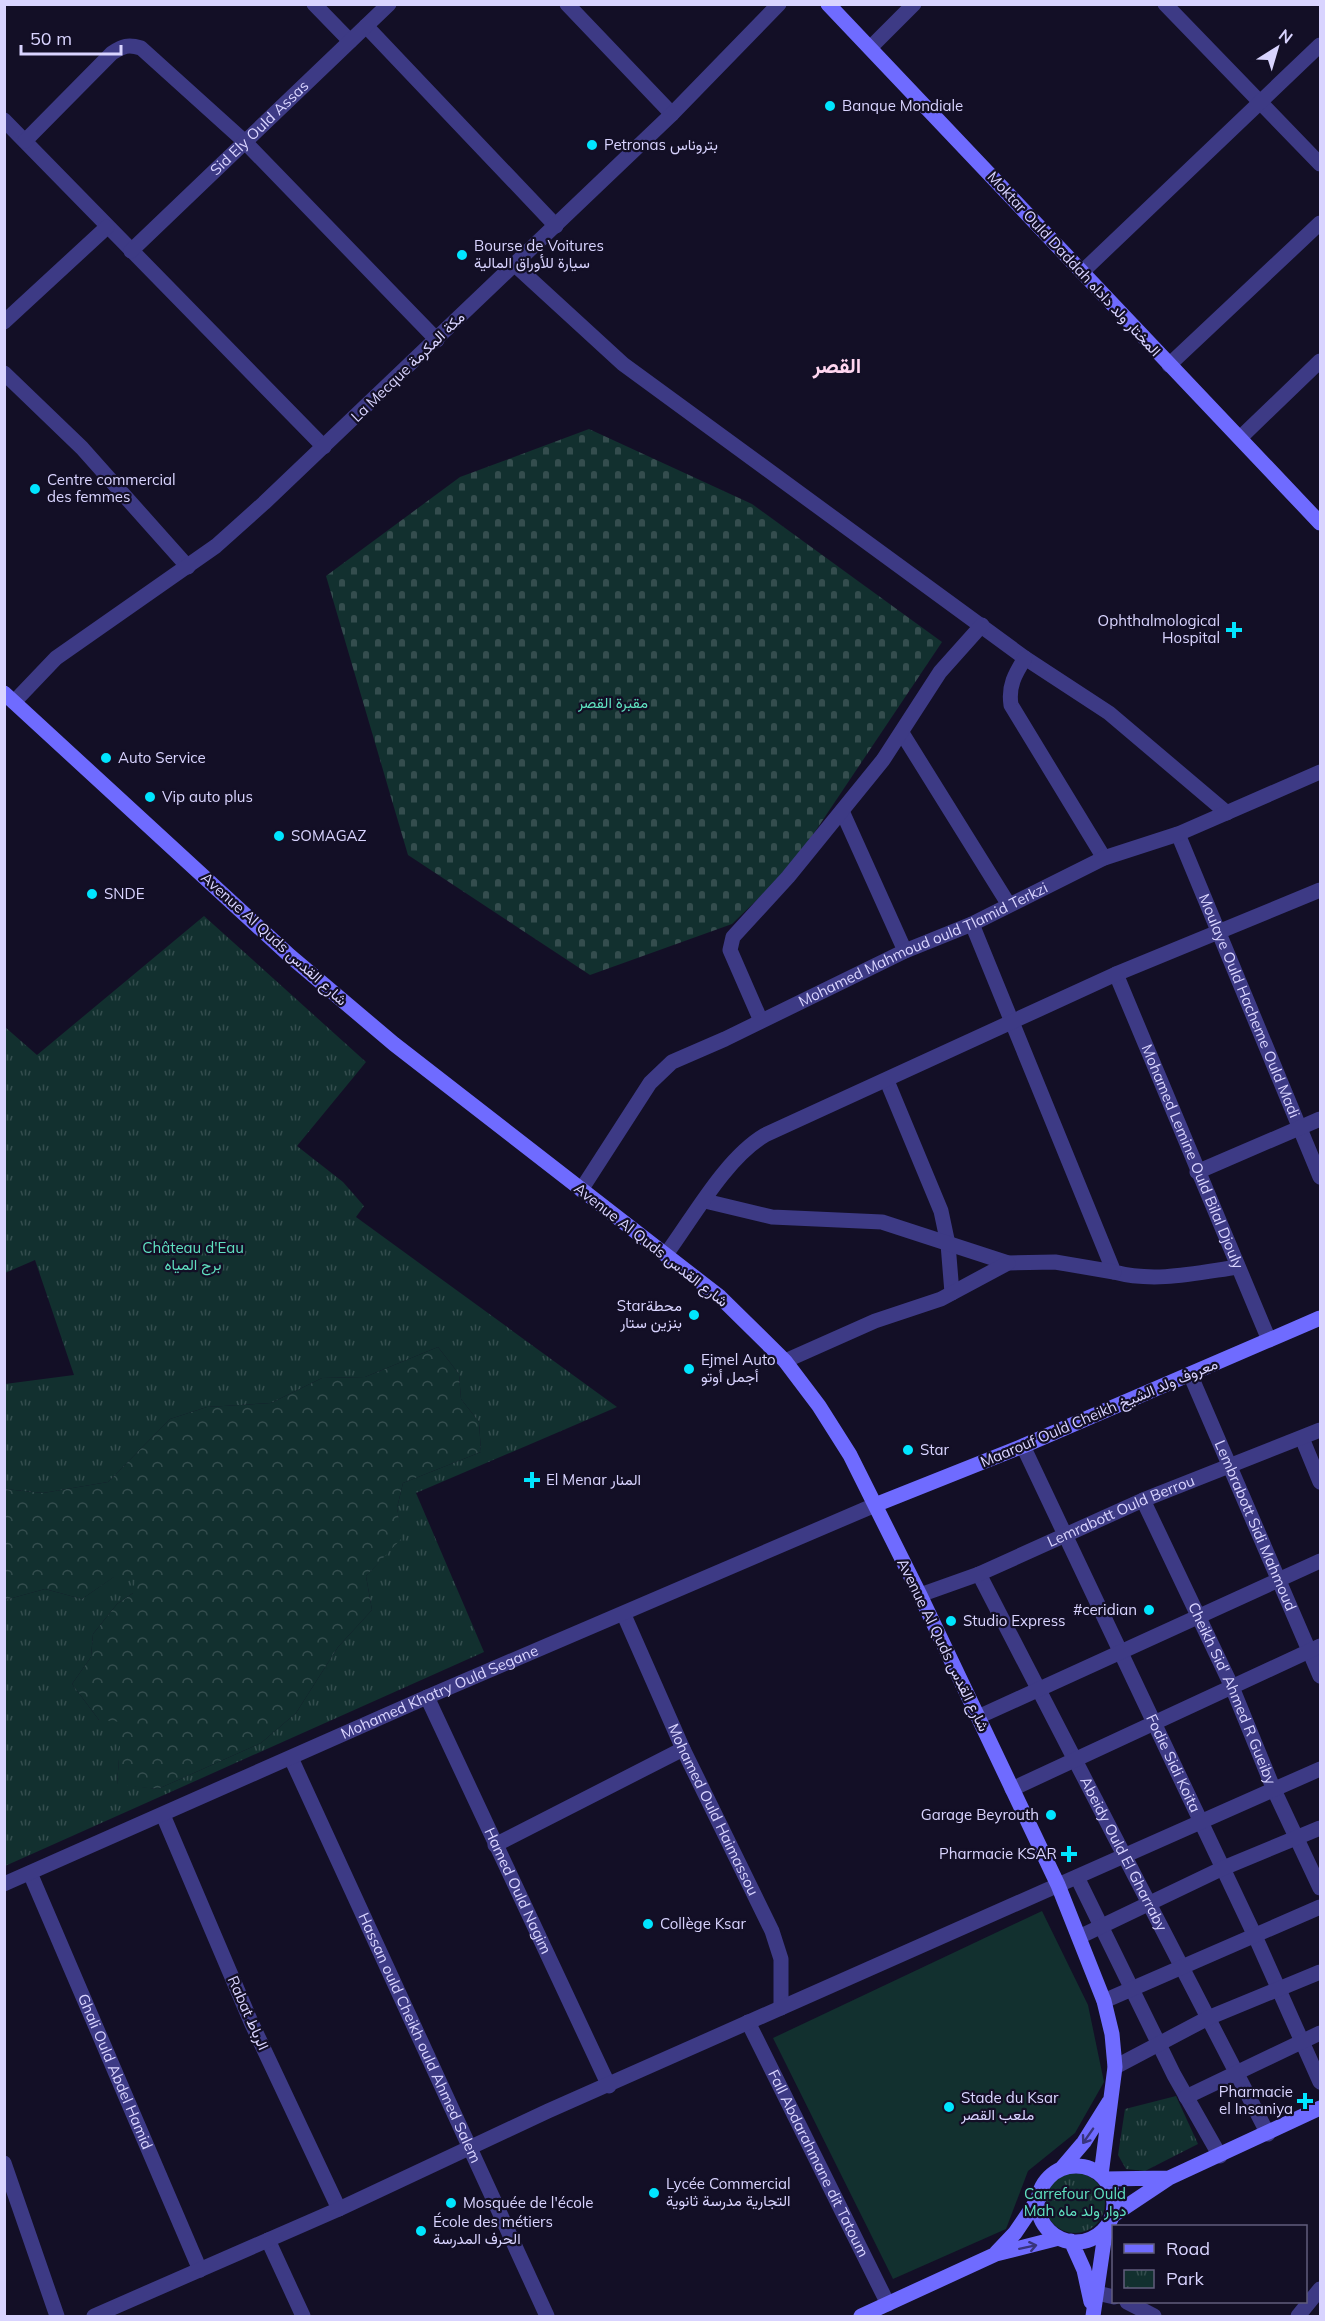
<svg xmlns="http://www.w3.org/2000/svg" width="1325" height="2321" viewBox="0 0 1325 2321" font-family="Mulish,Vazirmatn,sans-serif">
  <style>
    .forest { fill: url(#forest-crowns) }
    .cemetery { fill: url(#cemetery-stones) }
    .park { fill: url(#park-tufts) }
    .pitch { fill: #12302f }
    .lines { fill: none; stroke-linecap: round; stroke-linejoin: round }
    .street { stroke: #3d3a85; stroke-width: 15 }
    .secondary { stroke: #6f6bff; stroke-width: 15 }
    .oneway { stroke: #38347d }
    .poi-dot { fill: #00e5ff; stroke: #130f26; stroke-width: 2 }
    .labels { text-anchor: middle; stroke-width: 4.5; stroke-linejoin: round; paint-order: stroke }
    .poi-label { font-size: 15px; fill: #d9d4ff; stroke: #130f26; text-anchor: start }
    .street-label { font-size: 15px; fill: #d9d4ff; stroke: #130f26 }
    .park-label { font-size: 15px; fill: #5fe0c0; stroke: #130f26 }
    .district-label { font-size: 21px; font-weight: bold; fill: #ffd6f0; stroke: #130f26 }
  </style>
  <defs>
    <pattern id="forest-crowns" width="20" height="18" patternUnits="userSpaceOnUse" patternTransform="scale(1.5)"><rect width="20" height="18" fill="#12302f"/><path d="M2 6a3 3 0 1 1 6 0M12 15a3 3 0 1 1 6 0" fill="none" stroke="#344d4e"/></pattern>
    <pattern id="cemetery-stones" width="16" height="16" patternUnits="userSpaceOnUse" patternTransform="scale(1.5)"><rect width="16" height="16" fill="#12302f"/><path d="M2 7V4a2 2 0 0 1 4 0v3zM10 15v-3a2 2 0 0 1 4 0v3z" fill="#344d4e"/></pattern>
    <pattern id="park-tufts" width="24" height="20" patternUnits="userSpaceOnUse" patternTransform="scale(1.5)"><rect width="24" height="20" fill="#12302f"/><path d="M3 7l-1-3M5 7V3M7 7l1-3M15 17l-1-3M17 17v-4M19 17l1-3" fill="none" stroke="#344d4e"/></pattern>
  </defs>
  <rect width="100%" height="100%" fill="#130f26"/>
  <path class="forest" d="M 438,1347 L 459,1374 L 461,1399 L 479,1422 L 481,1452 L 403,1483 L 397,1508 L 403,1538 L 366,1576 L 372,1610 L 338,1647 L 296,1713 L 261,1743 L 158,1789 L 117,1785 L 119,1758 L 99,1720 L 72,1684 L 91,1657 L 93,1634 L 117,1604 L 133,1593 L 114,1577 L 82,1599 L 45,1589 L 5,1600 L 5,1489 L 43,1493 L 108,1482 L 170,1419 L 207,1407 L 271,1403 L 322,1378 L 365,1377 Z"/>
  <path class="cemetery" d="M 589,429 L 752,504 L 942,642 L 792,866 L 732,924 L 590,975 L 408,855 L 326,576 L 460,477 Z"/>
  <path class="park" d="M 204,916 L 366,1062 L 297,1146 L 343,1182 L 364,1206 L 356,1217 L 617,1407 L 416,1493 L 484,1652 L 5,1866 L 5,1600 L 45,1589 L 82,1599 L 115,1576 L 135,1580 L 133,1593 L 117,1604 L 93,1634 L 91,1657 L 72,1684 L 99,1720 L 122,1722 L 117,1784 L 158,1789 L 261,1743 L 296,1713 L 338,1647 L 372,1610 L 366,1576 L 402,1538 L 397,1508 L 403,1483 L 481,1452 L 479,1422 L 461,1399 L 459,1374 L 438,1347 L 365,1377 L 322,1378 L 271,1403 L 207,1407 L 170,1419 L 108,1482 L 43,1493 L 5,1489 L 5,1384 L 74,1375 L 35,1260 L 5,1273 L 5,1027 L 37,1055 Z
    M 1176,2096 L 1198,2144 L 1145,2171 L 1126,2169 L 1118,2155 L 1125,2109 Z
    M1045 2203a30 30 0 1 1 60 0a30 30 0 1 1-60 0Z"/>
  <path class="pitch" d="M 1042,1911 L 1088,2005 L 1104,2082 L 1075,2133 L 1028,2171 L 1006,2229 L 893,2279 L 773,2038 Z"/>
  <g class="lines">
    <g class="street">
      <path d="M 314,4 L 350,41"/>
      <path d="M 567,4 L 672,114"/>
      <path d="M 1165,4 L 1320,164"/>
      <path d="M 366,26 L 556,226"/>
      <path d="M 870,48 L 914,4"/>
      <path d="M 4,120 L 324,447"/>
      <path d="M 25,141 L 112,53 C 123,46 128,44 141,48 L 244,141 L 437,340"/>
      <path id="s1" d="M 131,251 L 389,4"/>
      <path d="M 515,265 L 623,364 L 1025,658 L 1109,713 L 1227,813"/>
      <path d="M 1082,272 L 1320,45"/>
      <path d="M 4,322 L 107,227"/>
      <path d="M 1169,365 L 1320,223"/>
      <path d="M 4,373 L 82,448 L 188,567"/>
      <path d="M 1240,438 L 1320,361"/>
      <path d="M 1025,658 C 1015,674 1008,686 1011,705 L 1104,858"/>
      <path d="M 14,702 L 56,658 L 216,546 L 264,503 L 672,114 L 779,4"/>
      <path d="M 902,733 L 1009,905"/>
      <path d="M 842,811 L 905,951"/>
      <path id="s2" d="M 1178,834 L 1320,1177"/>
      <path d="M 972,924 L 1114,1272 C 1155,1283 1196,1273 1238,1267"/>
      <path id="s3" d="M 1116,974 L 1269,1340"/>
      <path d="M 761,1021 L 730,950 L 733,937 L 788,877 L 883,760 L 940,672 L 982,625"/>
      <path d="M 887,1081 L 941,1211 L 948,1244 L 952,1293"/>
      <path d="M 1197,1172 L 1320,1119"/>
      <path id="s4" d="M 581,1190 L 650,1083 L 672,1062 L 725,1039 L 905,951 L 972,924 L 1104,858 L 1178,834 L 1320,772"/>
      <path d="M 705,1201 L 772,1217 L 882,1222 L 1008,1263 L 1055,1262 L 1114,1272"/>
      <path d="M 667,1253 C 694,1216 726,1158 765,1135 L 1116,974 L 1320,890"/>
      <path d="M 785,1361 L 875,1321 L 941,1299 L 1008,1263"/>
      <path id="s5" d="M 1190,1374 L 1320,1676"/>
      <path d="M 1302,1438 L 1320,1482"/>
      <path id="s6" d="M 1023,1446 L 1255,1936 L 1320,2082"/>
      <path id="s7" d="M 1143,1500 L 1232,1687 L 1274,1790 L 1320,1888"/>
      <path id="s8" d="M 979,1574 L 1268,2134"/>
      <path id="s9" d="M 920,1595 L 979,1574 L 1143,1500 L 1320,1430"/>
      <path id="s10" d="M 624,1615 L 683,1749 L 772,1931 L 781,1959 L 781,2008"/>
      <path id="s11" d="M 427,1697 L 609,2086"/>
      <path d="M 978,1717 L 1320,1561"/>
      <path id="s12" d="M 291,1758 L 547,2316"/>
      <path d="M 1012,1789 L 1320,1646"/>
      <path d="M 163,1815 L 251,2022 L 339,2209"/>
      <path d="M 495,1845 L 683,1749"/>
      <path id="s13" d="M 30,1873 L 200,2270"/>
      <path d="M 1077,1877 L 1174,2075 L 1220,2156"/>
      <path id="s14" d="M 4,1884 L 427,1697 L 875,1505"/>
      <path d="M 1079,1937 L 1221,1869 L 1320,1828"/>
      <path d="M 1104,2001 L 1320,1907"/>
      <path id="s15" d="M 748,2022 L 888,2304"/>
      <path d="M 1115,2067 L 1208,2018 L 1320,1972"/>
      <path d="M 1186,2097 L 1320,2033"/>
      <path d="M 4,2163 L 57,2316"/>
      <path d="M 268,2240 L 303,2316"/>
      <path d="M 1097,2293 L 1114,2297"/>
      <path d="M 1127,2302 L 1154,2316"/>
      <path d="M 94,2316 L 339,2209 L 548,2111 L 1320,1769"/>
      <path d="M 1298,2316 L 1320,2289"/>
    </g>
    <path class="secondary" d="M 828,4 L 1320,523
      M 4,693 L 290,956 L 394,1044 L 720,1297 L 785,1361 L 819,1406 L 850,1455 L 920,1595 L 1058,1885 L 1104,2001 L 1112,2034 L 1115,2067 L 1101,2175
      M 875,1505 L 1023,1446 L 1320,1318
      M1038 2204a38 38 0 1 1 76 0a38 38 0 1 1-76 0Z
      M 1061,2169 L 1084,2142 L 1109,2102
      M 1105,2179 L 1169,2178
      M 1112,2216 L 1169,2178 L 1320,2108
      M 1071,2241 L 1084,2270 L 1091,2302
      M 996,2253 L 1015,2233 L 1038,2199
      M 861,2316 L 996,2254 L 1059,2238
      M 1093,2316 L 1106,2227"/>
  </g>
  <defs><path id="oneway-shaft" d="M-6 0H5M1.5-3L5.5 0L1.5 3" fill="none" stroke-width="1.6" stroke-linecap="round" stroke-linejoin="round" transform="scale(1.5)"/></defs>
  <g class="oneway">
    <use href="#oneway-shaft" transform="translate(1088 2136) rotate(125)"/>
    <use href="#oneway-shaft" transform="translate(1028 2247) rotate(-12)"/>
  </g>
  <g class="poi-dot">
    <circle cx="830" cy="106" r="6"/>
    <circle cx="592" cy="145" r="6"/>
    <circle cx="462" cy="255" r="6"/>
    <circle cx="35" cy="489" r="6"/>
    <path d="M1231 621h6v6h6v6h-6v6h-6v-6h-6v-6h6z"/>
    <circle cx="106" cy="758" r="6"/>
    <circle cx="150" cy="797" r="6"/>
    <circle cx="279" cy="836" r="6"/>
    <circle cx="92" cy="894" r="6"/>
    <circle cx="694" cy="1315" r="6"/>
    <circle cx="689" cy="1369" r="6"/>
    <circle cx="908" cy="1450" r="6"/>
    <path d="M529 1471h6v6h6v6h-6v6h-6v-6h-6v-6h6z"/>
    <circle cx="1149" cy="1610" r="6"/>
    <circle cx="951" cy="1621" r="6"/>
    <circle cx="1051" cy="1815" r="6"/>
    <path d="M1066 1845h6v6h6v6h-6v6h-6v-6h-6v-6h6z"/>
    <circle cx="648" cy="1924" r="6"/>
    <path d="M1302 2092h6v6h6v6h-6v6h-6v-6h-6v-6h6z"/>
    <circle cx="949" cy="2107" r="6"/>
    <circle cx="654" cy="2193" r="6"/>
    <circle cx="451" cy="2203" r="6"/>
    <circle cx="421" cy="2231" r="6"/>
  </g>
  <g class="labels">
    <g class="poi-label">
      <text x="842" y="111">Banque Mondiale</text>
      <text x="604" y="150">Petronas بتروناس</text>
      <text x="474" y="251">Bourse de Voitures<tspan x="474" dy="17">سيارة للأوراق المالية</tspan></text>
      <text x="47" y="485">Centre commercial<tspan x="47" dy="17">des femmes</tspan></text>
      <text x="1220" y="626" text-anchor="end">Ophthalmological<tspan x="1220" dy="17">Hospital</tspan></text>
      <text x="118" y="763">Auto Service</text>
      <text x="162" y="802">Vip auto plus</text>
      <text x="291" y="841">SOMAGAZ</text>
      <text x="104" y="899">SNDE</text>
      <text x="682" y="1311" text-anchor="end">Starمحطة<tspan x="682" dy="17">بنزين ستار</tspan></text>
      <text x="701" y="1365">Ejmel Auto<tspan x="701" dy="17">أجمل أوتو</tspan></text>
      <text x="920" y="1455">Star</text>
      <text x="546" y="1485">El Menar المنار</text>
      <text x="1137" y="1615" text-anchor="end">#ceridian</text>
      <text x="963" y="1626">Studio Express</text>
      <text x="1039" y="1820" text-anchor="end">Garage Beyrouth</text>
      <text x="1057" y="1859" text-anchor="end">Pharmacie KSAR</text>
      <text x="660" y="1929">Collège Ksar</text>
      <text x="1293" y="2097" text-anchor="end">Pharmacie<tspan x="1293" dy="17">el Insaniya</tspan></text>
      <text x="961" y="2103">Stade du Ksar<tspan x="961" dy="17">ملعب القصر</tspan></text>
      <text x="666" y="2189">Lycée Commercial<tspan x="666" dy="17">التجارية مدرسة ثانوية</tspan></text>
      <text x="463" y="2208">Mosquée de l'école</text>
      <text x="433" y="2227">École des métiers<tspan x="433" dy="17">الحرف المدرسة</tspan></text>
    </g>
    <g class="street-label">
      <text dy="5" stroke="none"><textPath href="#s1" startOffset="178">Sid Ely Ould Assas</textPath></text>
      <text transform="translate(1074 264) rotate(47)" y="5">Moktar Ould Daddah المختار ولد داداه</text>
      <text transform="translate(408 367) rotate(-44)" y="5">La Mecque مكة المكرمة</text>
      <text transform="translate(274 939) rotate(42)" y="5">Avenue Al Quds شارع القدس</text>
      <text dy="5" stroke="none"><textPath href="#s4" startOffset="435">Mohamed Mahmoud ould Tlamid Terkzi</textPath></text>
      <text dy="5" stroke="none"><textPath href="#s2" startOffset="186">Moulaye Ould Hacheme Ould Madi</textPath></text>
      <text dy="5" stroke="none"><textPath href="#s3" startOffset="198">Mohamed Lemine Ould Bilal Djouly</textPath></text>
      <text transform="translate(651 1245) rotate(38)" y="5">Avenue Al Quds شارع القدس</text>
      <text transform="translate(1099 1413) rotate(-23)" y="5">Maarouf Ould Cheikh معروف ولد الشيخ</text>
      <text dy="5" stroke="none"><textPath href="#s9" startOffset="218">Lemrabott Ould Berrou</textPath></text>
      <text dy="5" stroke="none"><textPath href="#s5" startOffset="165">Lembrabott Sidi Mahmoud</textPath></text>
      <text transform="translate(943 1645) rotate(64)" y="5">Avenue Al Quds شارع القدس</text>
      <text dy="5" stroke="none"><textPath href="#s7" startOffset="213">Cheikh Sid' Ahmed R Gueiby</textPath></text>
      <text dy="5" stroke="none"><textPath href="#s14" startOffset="476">Mohamed Khatry Ould Segane</textPath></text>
      <text dy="5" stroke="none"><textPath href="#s6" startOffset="351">Fodie Sidi Koita</textPath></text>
      <text dy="5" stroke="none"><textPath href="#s10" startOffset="214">Mohamed Ould Haimassou</textPath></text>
      <text dy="5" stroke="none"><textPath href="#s8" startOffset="315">Abeidy Ould El Gharraby</textPath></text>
      <text dy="5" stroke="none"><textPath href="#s11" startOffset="214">Hamed Ould Nagim</textPath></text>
      <text transform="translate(248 2013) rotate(66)" y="5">Rabat الرباط</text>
      <text dy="5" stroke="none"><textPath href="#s12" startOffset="308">Hassan ould Cheikh ould Ahmed Salem</textPath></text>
      <text dy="5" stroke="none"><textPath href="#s13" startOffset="216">Ghali Ould Abdel Hamid</textPath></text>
      <text dy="5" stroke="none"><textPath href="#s15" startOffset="158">Fall Abdarahmane dit Tatoum</textPath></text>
    </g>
    <g class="park-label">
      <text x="613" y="708">مقبرة القصر</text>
      <text x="193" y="1253">Château d'Eau<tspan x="193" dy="17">برج المياه</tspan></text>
      <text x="1075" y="2199">Carrefour Ould<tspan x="1075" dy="17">Mah دوار ولد ماه</tspan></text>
    </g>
    <g class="district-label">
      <text x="837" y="373">القصر</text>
    </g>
  </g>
  <rect width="1325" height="2321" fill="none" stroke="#d9d4ff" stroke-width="12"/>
  <rect x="1112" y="2225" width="195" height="78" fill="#130f26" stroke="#625e7d" stroke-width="1.5"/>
  <rect x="1124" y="2244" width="30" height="9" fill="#6f6bff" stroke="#625e7d" stroke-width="1.5"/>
  <text x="1166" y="2255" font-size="18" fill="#d9d4ff">Road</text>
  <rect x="1124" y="2270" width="30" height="18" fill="url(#park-tufts)" stroke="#625e7d" stroke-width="1.5"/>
  <text x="1166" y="2285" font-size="18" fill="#d9d4ff">Park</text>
  <g transform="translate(1277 48) rotate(37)" stroke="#130f26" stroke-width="4.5" paint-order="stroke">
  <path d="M0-4.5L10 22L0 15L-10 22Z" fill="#d9d4ff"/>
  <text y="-9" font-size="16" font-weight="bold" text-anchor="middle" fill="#d9d4ff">N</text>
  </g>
  <path d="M21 45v9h100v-9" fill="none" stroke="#d9d4ff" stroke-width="3"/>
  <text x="30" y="45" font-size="18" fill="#d9d4ff" stroke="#130f26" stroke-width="4.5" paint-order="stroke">50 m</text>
</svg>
